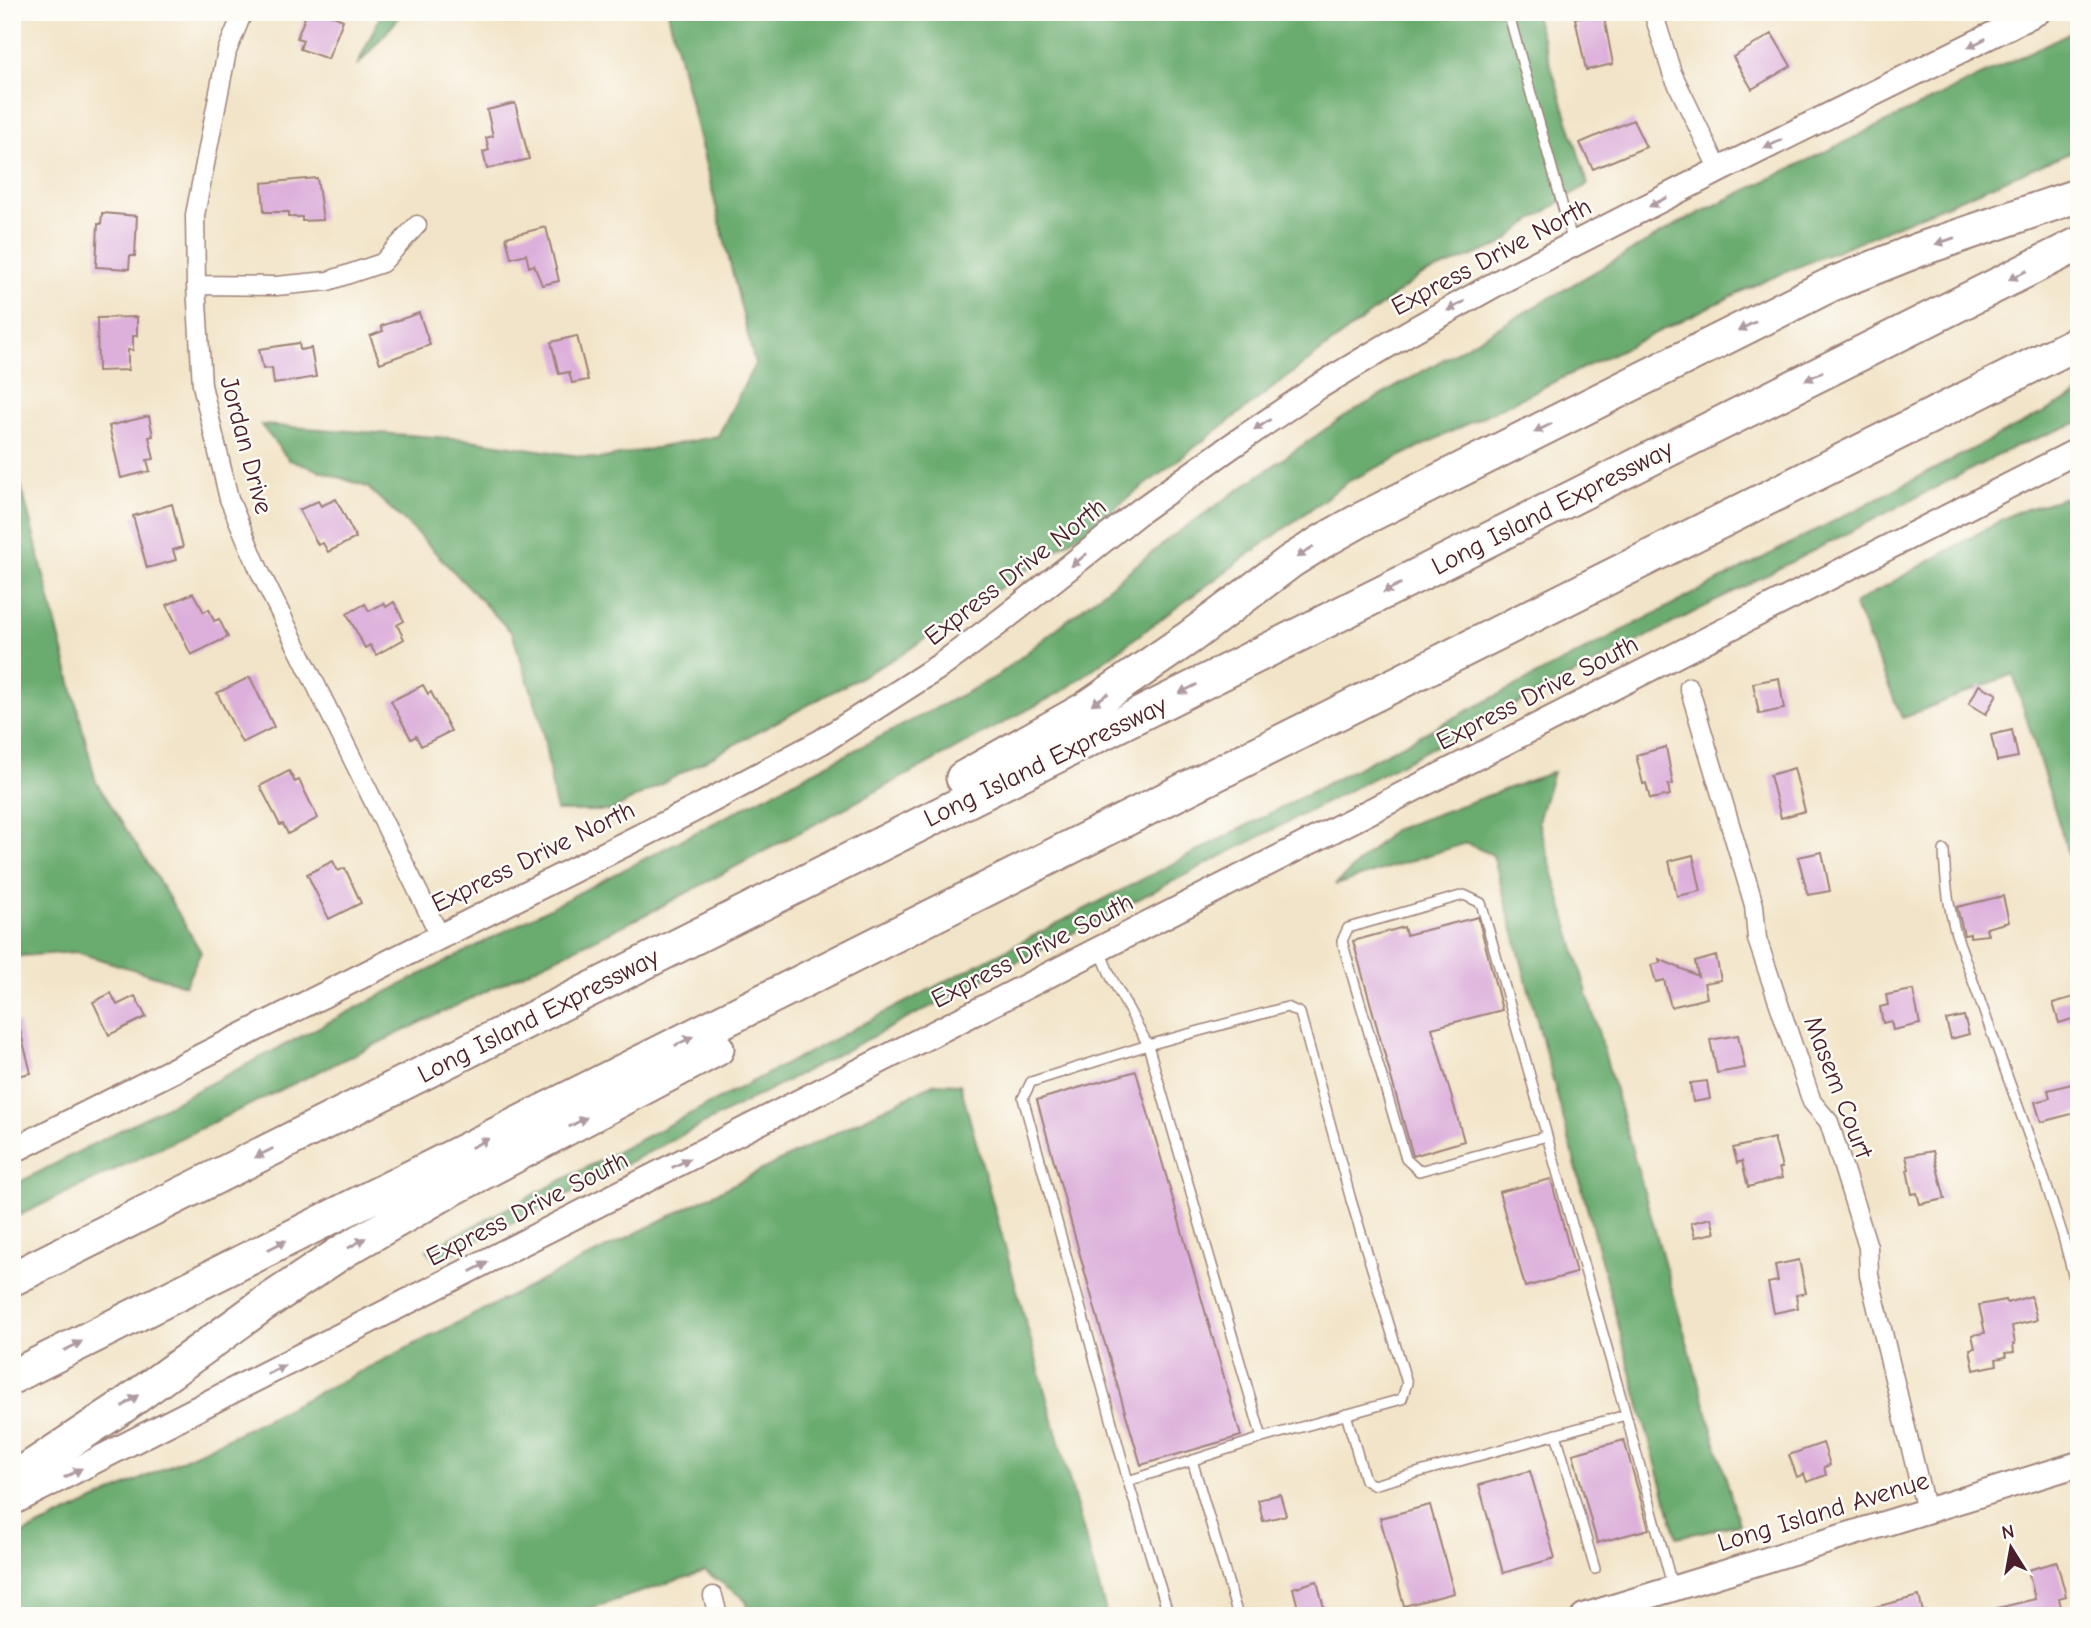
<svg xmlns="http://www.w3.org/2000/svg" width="2091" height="1628" viewBox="0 0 2091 1628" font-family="'Comic Neue',sans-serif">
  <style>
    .forest { fill: #6bac70; stroke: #5a664e; stroke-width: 2 }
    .building { fill: #ddb0db }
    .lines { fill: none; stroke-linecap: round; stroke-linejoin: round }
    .lane-casing { stroke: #9e827a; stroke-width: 12 }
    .street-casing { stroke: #9e827a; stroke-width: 21 }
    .secondary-casing { stroke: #9e827a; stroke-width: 28 }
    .highway-casing { stroke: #9e827a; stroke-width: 37 }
    .lane { stroke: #fff; stroke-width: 9 }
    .street { stroke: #fff; stroke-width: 18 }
    .secondary { stroke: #fff; stroke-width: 24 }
    .highway { stroke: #fff; stroke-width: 33 }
    .oneway { fill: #ae9aa0 }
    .labels { text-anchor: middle; stroke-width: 5; stroke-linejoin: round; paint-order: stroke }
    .street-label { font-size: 26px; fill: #4a1f2b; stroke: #fdfcf7 }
  </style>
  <rect width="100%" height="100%" fill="#fdfcf7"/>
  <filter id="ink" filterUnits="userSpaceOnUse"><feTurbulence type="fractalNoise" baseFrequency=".0143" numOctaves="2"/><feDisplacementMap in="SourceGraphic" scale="14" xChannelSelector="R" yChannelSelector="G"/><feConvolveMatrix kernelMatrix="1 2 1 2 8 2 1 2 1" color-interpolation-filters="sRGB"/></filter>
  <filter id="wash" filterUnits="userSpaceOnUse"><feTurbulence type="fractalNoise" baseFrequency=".00686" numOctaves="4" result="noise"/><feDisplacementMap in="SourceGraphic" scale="28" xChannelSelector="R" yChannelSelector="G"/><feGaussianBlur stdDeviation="1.57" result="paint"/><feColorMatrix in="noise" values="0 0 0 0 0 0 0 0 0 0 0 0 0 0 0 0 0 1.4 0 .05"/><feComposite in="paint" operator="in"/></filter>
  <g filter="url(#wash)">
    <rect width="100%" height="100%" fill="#f2e4c8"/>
    <path class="forest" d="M 382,12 L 404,12 L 357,66 Z
      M 668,12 L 1534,12 L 1588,184 L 1525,225 L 1501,245 L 1420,276 L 1090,527 L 901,655 L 611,811 L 556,811 L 541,720 L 512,633 L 415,531 L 367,487 L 289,460 L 261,425 L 464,439 L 599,459 L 718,436 L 755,364 Z
      M 2079,28 L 2079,149 L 1755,285 L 1349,481 L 1063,691 L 651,912 L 12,1219 L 12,1186 L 996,677 L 1174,535 L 1340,419 L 1683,221 Z
      M 2079,394 L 2079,422 L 2012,448 L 436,1262 L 427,1250 Z
      M 12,456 L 22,489 L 96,782 L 154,873 L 201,952 L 185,985 L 76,952 L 20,956 L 12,959 Z
      M 2079,493 L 2079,889 L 2013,674 L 1902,718 L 1854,604 L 2014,513 Z
      M 1553,772 L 1538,821 L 1739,1524 L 1677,1537 L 1646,1429 L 1493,855 L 1466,843 L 1335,885 L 1393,830 Z
      M 935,1083 L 960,1084 L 1107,1616 L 750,1616 L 746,1600 L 705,1571 L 567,1616 L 12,1616 L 12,1539 L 210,1447 Z"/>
    <g id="blocks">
      <path class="building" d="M 307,12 L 324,12 L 343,20 L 328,59 L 300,49 L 303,40 L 297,38 Z
        M 1598,12 L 1603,12 L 1613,64 L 1586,70 L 1575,18 Z
        M 1772,34 L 1791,66 L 1752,89 L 1733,57 Z
        M 515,103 L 529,159 L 487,169 L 483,152 L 489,150 L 486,138 L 493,136 L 487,110 Z
        M 1633,120 L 1646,147 L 1593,169 L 1580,143 Z
        M 317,178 L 323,220 L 302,221 L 302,217 L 289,217 L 289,212 L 264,212 L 262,183 Z
        M 102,213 L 137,216 L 135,256 L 130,256 L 129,269 L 96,267 L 98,224 L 101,224 Z
        M 546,227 L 559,281 L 542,285 L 534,265 L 529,267 L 526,254 L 511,258 L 506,237 Z
        M 419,313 L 430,345 L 380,363 L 370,336 L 383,331 L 381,326 Z
        M 137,317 L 137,336 L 133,336 L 133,350 L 128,350 L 128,370 L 98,371 L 97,318 Z
        M 577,336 L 588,380 L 572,383 L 569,372 L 559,374 L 551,342 Z
        M 299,343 L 300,350 L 311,348 L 316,377 L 274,384 L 272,368 L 263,369 L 259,349 Z
        M 149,416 L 153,436 L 149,437 L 154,459 L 147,460 L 150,471 L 121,478 L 109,426 Z
        M 336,499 L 356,538 L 328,552 L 323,543 L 318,545 L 299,510 L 318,501 L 321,506 Z
        M 172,504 L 183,547 L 173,550 L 176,560 L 147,568 L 133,516 Z
        M 193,593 L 204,612 L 209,609 L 214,621 L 219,619 L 228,637 L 191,655 L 167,605 Z
        M 394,602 L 404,621 L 397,625 L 404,639 L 376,655 L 370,645 L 365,648 L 347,614 L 365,604 L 369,611 L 384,603 L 386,607 Z
        M 250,677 L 274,727 L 242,743 L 217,693 Z
        M 1779,678 L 1784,709 L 1759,714 L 1753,683 Z
        M 423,685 L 428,694 L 431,692 L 451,731 L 421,746 L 416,736 L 411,739 L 391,701 Z
        M 1979,685 L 1997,694 L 1986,714 L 1969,704 Z
        M 2012,730 L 2018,757 L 1997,761 L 1991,735 Z
        M 1666,747 L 1673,784 L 1668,785 L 1670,795 L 1650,799 L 1646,783 L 1643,784 L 1636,755 Z
        M 1794,768 L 1805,811 L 1781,818 L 1770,775 Z
        M 289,771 L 295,782 L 299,780 L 318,818 L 288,834 L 283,824 L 280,825 L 260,786 Z
        M 1822,852 L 1830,891 L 1808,895 L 1798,857 Z
        M 1693,855 L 1701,891 L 1677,896 L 1669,861 Z
        M 333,861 L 338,871 L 345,868 L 361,903 L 329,919 L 307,874 Z
        M 2003,896 L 2009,922 L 1986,928 L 1988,935 L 1970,937 L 1970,934 L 1964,935 L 1957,907 Z
        M 1478,917 L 1502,1010 L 1432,1028 L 1464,1141 L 1413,1156 L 1353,941 L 1404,927 L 1406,935 Z
        M 1716,956 L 1721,980 L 1704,983 L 1707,998 L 1671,1007 L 1664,980 L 1656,982 L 1651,965 L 1660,963 L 1659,959 L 1698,976 L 1695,962 Z
        M 1913,990 L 1920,1024 L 1893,1030 L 1891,1021 L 1883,1023 L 1880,1007 L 1888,1005 L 1886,995 Z
        M 111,993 L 117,1005 L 135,996 L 146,1017 L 109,1035 L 93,1002 Z
        M 2074,997 L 2079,1017 L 2059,1023 L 2053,1003 Z
        M 1964,1016 L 1969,1034 L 1951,1039 L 1946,1020 Z
        M 12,1022 L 18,1022 L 31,1073 L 12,1077 Z
        M 1738,1035 L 1745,1068 L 1717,1073 L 1710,1040 Z
        M 1136,1071 L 1241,1436 L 1141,1465 L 1102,1334 L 1037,1100 Z
        M 1707,1081 L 1710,1099 L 1693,1102 L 1690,1083 Z
        M 2079,1082 L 2079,1112 L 2041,1122 L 2035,1102 L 2050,1098 L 2048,1090 Z
        M 1774,1138 L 1782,1168 L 1779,1168 L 1782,1178 L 1748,1187 L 1742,1161 L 1737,1163 L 1733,1148 Z
        M 1933,1151 L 1945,1199 L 1920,1204 L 1917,1193 L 1912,1194 L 1907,1170 L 1909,1169 L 1906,1156 Z
        M 1551,1179 L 1576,1273 L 1525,1287 L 1499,1192 Z
        M 1711,1218 L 1715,1233 L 1695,1237 L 1691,1223 Z
        M 1799,1260 L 1806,1293 L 1796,1295 L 1798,1308 L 1774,1313 L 1768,1283 L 1778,1281 L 1775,1265 Z
        M 2031,1296 L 2037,1320 L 2012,1326 L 2015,1344 L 2013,1344 L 2014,1352 L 2005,1353 L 2006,1357 L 1996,1359 L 1997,1365 L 1974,1370 L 1970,1349 L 1975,1348 L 1972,1335 L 1985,1333 L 1979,1305 L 2006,1300 L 2007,1303 Z
        M 1624,1440 L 1649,1529 L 1597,1543 L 1573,1454 Z
        M 1823,1443 L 1830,1465 L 1824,1467 L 1826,1475 L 1807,1482 L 1804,1474 L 1797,1477 L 1789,1455 Z
        M 1530,1471 L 1555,1558 L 1503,1573 L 1479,1485 Z
        M 1280,1494 L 1286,1515 L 1263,1521 L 1258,1500 Z
        M 1430,1505 L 1454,1593 L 1404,1606 L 1380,1518 Z
        M 2057,1562 L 2066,1596 L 2059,1598 L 2063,1616 L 1991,1616 L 1990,1610 L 2035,1599 L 2028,1570 Z
        M 1317,1581 L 1326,1616 L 1300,1616 L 1293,1588 Z
        M 1919,1596 L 1924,1616 L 1864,1616 L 1863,1610 Z"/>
    </g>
  </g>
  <g filter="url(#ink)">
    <use href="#blocks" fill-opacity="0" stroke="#9e827a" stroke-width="2"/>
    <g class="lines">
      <g class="lane-casing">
        <path id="lane" d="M 1508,12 L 1573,243
          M 1944,850 C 1945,879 1948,906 1956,934 L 2045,1181 L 2062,1233 L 2079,1297
          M 1100,951 L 1111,977 L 1148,1045 L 1262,1438 L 1402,1399 L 1407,1383 L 1351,1200 L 1300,1013 L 1287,1007 L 1148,1045 L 1031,1082 L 1023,1098 L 1128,1481 L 1262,1438
          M 1547,1136 L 1419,1171 L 1406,1159 L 1342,941 L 1348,928 L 1464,895 L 1481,903 L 1626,1415
          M 1346,1414 L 1365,1480 L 1373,1485 L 1626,1415 L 1672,1585
          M 1556,1434 L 1595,1569
          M 1192,1460 L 1238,1616
          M 1128,1481 L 1169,1616"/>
      </g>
      <g class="street-casing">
        <path id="street" d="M 243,12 L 227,51 L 195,215 L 196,285 L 202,385 L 229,499 L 260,572 L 440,936
          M 1653,12 L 1672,73 L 1719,170
          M 196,285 L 276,286 L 328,281 L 382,263 L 417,225
          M 1689,687 L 1754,905 L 1757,939 L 1812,1102 L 1829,1122 L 1868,1247 L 1869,1275 L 1926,1511
          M 713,1596 L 718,1616"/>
      </g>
      <g class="secondary-casing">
        <path id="secondary" d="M 12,1151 L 693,810 L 821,742 L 943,664 L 1001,621 L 1140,511 L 1230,447 L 1318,387 L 1408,333 L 1501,281 L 1719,170 L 2038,12
          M 12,1503 L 2079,450
          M 1584,1616 L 2079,1464"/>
      </g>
      <g class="highway-casing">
        <path id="highway" d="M 963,778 L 1085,709 L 1190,637 L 1291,561 L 1323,541 L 1364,518 L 1830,285 L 1918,250 L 2079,195
          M 12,1279 L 2079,244
          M 12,1377 L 2079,342
          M 12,1480 L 122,1407 L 264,1304 L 345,1250 L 450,1190 L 717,1049"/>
      </g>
      <use href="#lane" class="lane"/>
      <use href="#street" class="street"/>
      <use href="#secondary" class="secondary"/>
      <use href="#highway" class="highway"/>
    </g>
    <defs><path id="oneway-solid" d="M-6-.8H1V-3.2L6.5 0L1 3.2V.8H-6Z" transform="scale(1.75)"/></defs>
    <g class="oneway">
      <use href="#oneway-solid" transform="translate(1977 43) rotate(153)"/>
      <use href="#oneway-solid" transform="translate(1773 144) rotate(154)"/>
      <use href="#oneway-solid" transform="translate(1658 202) rotate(153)"/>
      <use href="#oneway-solid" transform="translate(1945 241) rotate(161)"/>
      <use href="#oneway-solid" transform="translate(2018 275) rotate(154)"/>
      <use href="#oneway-solid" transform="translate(1456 306) rotate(151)"/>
      <use href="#oneway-solid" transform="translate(1747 326) rotate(153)"/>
      <use href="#oneway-solid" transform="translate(1814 376) rotate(153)"/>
      <use href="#oneway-solid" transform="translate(1262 425) rotate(146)"/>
      <use href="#oneway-solid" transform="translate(1543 428) rotate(153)"/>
      <use href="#oneway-solid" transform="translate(1305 552) rotate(146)"/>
      <use href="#oneway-solid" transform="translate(1079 560) rotate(141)"/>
      <use href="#oneway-solid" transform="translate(1392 588) rotate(153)"/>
      <use href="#oneway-solid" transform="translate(1188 689) rotate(153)"/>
      <use href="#oneway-solid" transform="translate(1100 699) rotate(146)"/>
      <use href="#oneway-solid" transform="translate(684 1041) rotate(-27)"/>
      <use href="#oneway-solid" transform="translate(578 1122) rotate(-28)"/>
      <use href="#oneway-solid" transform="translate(480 1143) rotate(-27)"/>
      <use href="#oneway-solid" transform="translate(264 1153) rotate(153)"/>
      <use href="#oneway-solid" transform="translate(681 1163) rotate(-27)"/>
      <use href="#oneway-solid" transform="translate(357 1243) rotate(-30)"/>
      <use href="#oneway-solid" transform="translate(277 1245) rotate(-27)"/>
      <use href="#oneway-solid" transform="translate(479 1267) rotate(-27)"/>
      <use href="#oneway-solid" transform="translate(73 1346) rotate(-27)"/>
      <use href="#oneway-solid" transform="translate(276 1370) rotate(-27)"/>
      <use href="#oneway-solid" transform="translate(130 1401) rotate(-36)"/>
      <use href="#oneway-solid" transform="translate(73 1473) rotate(-27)"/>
    </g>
  </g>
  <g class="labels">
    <g class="street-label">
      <text transform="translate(1491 256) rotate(-28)" y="9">Express Drive North</text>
      <text transform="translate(247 445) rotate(75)" y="9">Jordan Drive</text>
      <text transform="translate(1552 507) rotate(-27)" y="9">Long Island Expressway</text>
      <text transform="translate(1015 571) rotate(-38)" y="9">Express Drive North</text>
      <text transform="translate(1537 692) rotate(-27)" y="9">Express Drive South</text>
      <text transform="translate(1045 761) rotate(-26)" y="9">Long Island Expressway</text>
      <text transform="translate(533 856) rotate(-26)" y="9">Express Drive North</text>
      <text transform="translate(1032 950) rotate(-27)" y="9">Express Drive South</text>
      <text transform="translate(538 1015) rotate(-27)" y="9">Long Island Expressway</text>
      <text transform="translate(1839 1087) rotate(69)" y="9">Masem Court</text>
      <text transform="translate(527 1208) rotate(-27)" y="9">Express Drive South</text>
      <text transform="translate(1823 1511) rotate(-17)" y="9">Long Island Avenue</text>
    </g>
  </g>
  <rect width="2091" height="1628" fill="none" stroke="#fdfcf7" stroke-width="42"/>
  <g transform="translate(2011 1548) rotate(349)" stroke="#fdfcf7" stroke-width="5" paint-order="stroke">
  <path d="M0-5L12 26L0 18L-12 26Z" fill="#4a1f2b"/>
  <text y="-10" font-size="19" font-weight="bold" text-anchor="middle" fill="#4a1f2b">N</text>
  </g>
</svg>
